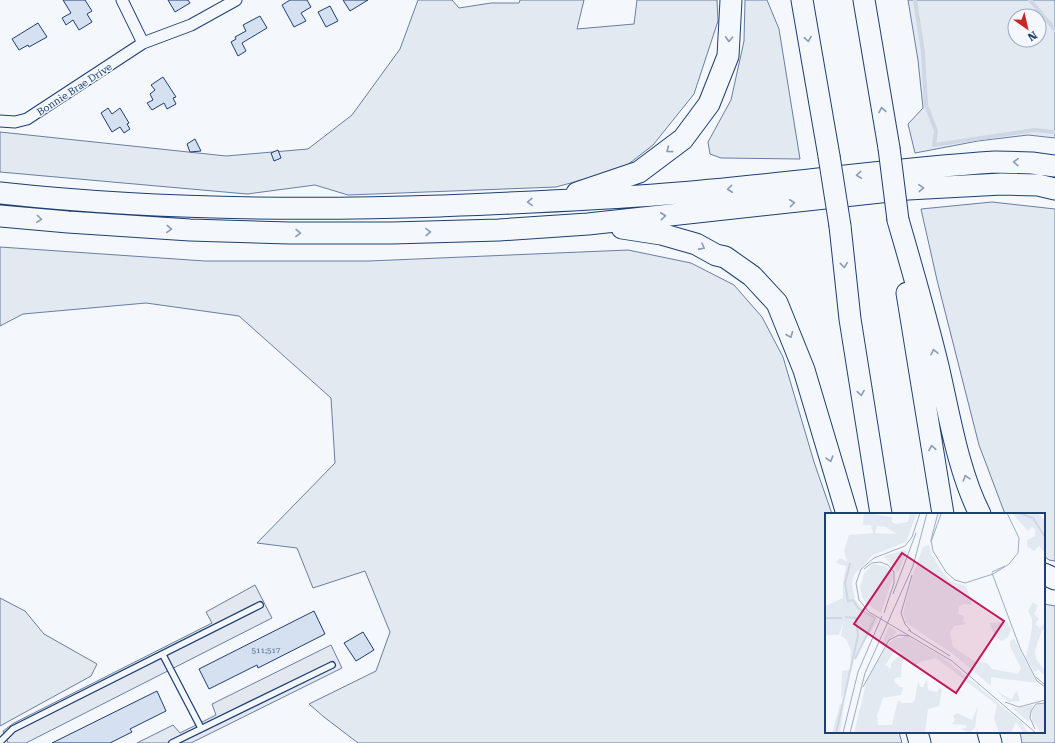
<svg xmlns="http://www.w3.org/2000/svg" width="1055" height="743" viewBox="0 0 1055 743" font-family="'Roboto Serif',serif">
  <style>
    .green { fill: #e3e9f0; stroke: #687fa3; fill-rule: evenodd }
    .parking { fill: #e3e8f0; stroke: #687fa3 }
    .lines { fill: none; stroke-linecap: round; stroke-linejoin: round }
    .stream { stroke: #cfd7e4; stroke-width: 4 }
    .building { fill: #d5e0f0; stroke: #1d3f73 }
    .lane-casing { stroke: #1d3f73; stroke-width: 8 }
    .street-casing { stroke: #1d3f73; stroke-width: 13 }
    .highway-casing { stroke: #1d3f73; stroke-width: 23 }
    .lane { stroke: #f4f7fb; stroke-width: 5.5 }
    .street { stroke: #f4f7fb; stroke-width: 11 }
    .highway { stroke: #f4f7fb; stroke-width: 21 }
    .highway-bridge-casing { stroke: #1d3f73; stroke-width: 23; stroke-linecap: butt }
    .highway-bridge { stroke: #f4f7fb; stroke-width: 21 }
    .oneway { stroke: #889bb7 }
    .labels { text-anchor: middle; stroke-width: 3; stroke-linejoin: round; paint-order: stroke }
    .number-label { font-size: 8px; fill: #4b6792 }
    .street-label { font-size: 10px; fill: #1d3f73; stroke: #f4f7fb }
    .inset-river { fill: none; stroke: #cfd7e4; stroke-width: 2 }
    .inset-road { fill: none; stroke: #9eadc5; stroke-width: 1 }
    .view { fill: #c2185b; fill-opacity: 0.15; stroke: #c2185b; stroke-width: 2 }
    .inset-edge { fill: none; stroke: #1d3f73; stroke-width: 2 }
  </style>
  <rect width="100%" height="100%" fill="#f4f7fb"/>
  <path class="green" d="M 418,0 L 452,0 L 459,8 L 491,3 L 519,3 L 520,0 L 584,0 L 577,29 L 634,24 L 637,0 L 717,0 L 718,21 L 694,94 L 653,145 L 622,169 L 556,187 L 348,195 L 315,185 L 247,194 L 0,172 L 0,132 L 226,156 L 308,149 L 352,115 L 400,49 Z
    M 745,0 L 767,0 L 779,29 L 800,159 L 721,158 L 710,154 L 708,142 L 731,100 L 744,41 Z
    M 908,0 L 1055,0 L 1055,138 L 1028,135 L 978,141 L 915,153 L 908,124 L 923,108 L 918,60 ZM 1015,16 L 1039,16 L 1039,40 L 1015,40 Z
    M 992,202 L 1055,209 L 1055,561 L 1049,560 L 1044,556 L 1044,514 L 1005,514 L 979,445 L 937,280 L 921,209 Z
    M 0,247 L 205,261 L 369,261 L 628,250 L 691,263 L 734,285 L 762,317 L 783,357 L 814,462 L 832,514 L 826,514 L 826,732 L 899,732 L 902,743 L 358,743 L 324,717 L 309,704 L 376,671 L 390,632 L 365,571 L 313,588 L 297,548 L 257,543 L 335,463 L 331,398 L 239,316 L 146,303 L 23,314 L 0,326 Z
    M 0,598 L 25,611 L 44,634 L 97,664 L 91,676 L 0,726 Z
    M 1044,604 L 1055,606 L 1055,743 L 1022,743 L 1020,732 L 1044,732 Z"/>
  <path class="parking" d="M 255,585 L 272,618 L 26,743 L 8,743 L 3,731 L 14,723 L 212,623 L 206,612 Z
    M 331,645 L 342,668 L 191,743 L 137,743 L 173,725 L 180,733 L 216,715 L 212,704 Z"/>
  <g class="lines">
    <path class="stream" d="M 915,0 L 923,52 L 926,105 L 936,131 L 934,145 L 1034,130 L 1055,132
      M 1030,0 L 1055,30"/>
  </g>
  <path class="building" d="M 63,0 L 85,0 L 92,11 L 87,14 L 92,22 L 79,30 L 73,20 L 66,25 L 62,18 L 71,13 Z
    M 168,0 L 188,0 L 190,3 L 175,12 Z
    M 290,0 L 307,0 L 311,7 L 301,13 L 306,21 L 294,27 L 282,5 Z
    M 343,0 L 368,0 L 350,11 Z
    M 330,6 L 338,21 L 326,27 L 318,12 Z
    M 260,16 L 267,28 L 242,43 L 246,51 L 238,56 L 231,42 L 236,39 L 235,37 L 246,31 L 243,25 Z
    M 38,23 L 47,37 L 29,47 L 28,45 L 19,50 L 12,39 Z
    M 163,77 L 176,97 L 173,98 L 176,104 L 167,109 L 164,103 L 152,110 L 147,103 L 153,100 L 150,94 L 155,90 L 151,85 Z
    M 108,108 L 112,114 L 120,108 L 129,123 L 127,124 L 130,129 L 124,133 L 120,127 L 112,132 L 101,113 Z
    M 195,139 L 201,151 L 190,152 L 187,144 Z
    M 278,150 L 281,158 L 274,161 L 271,153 Z
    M 314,611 L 325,634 L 258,668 L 257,665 L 209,689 L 199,669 Z
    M 363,632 L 374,650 L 356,661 L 344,643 Z
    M 157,691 L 166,711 L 130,729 L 132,732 L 110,743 L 52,743 Z"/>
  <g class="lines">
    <g class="lane-casing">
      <path id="lane" d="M 163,655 L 201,728
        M 0,742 L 13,729 L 260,605
        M 172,743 L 332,665"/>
    </g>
    <g class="street-casing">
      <path id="street" d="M 122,0 L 143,43
        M 0,121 L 15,122 L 27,119 L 143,43 L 191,25 L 236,0"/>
    </g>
    <g class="highway-casing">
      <path id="highway" d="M 802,0 L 829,156
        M 864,0 L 889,148
        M 0,193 C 146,209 293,211 440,206 C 515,203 591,200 666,194 C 775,186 885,169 995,162 L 1032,163 L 1055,166
        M 577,193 L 639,172 L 683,139 L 709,104 L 728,56 L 731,0
        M 0,216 L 68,222 L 190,230 L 289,233 L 392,233 L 499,230 L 588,224 L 908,189 L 1002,184 L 1038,185 L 1055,189
        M 898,220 C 912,268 926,317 938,366 C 949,413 958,471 980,514
        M 840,226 L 850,319 L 881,514
        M 622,228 L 661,234 L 696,244 L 716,255 L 725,257 L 752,276 L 777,303 L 804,370 L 847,514
        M 907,293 L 943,514
        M 1044,574 L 1055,579
        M 917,732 L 920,743
        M 988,732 L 991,743"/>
    </g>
    <use href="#lane" class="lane"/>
    <use href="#street" class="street"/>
    <use href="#highway" class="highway"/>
    <g class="highway-bridge-casing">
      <path id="highway-bridge" d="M 889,148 L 898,220
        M 829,156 L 840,226"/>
    </g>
    <use href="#highway-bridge" class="highway-bridge"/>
  </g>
  <defs><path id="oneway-chevron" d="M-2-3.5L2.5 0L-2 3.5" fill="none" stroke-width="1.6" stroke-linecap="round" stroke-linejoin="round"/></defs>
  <g class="oneway">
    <use href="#oneway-chevron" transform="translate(729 39) rotate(93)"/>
    <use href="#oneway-chevron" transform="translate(808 39) rotate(81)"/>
    <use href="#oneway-chevron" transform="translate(882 110) rotate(-100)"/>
    <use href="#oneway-chevron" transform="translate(669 150) rotate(143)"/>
    <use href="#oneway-chevron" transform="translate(1016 162) rotate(-178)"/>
    <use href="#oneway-chevron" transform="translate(859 175) rotate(174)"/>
    <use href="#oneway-chevron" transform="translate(921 188) rotate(-3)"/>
    <use href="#oneway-chevron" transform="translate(730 189) rotate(174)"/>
    <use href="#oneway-chevron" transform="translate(530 202) rotate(178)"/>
    <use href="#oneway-chevron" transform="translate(792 203) rotate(-6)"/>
    <use href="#oneway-chevron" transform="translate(663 216) rotate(-6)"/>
    <use href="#oneway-chevron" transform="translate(39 219) rotate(5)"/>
    <use href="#oneway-chevron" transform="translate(169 229) rotate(3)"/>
    <use href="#oneway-chevron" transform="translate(428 232) rotate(-2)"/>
    <use href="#oneway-chevron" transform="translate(298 233) rotate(1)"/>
    <use href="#oneway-chevron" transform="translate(702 247) rotate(29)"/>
    <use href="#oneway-chevron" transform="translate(844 265) rotate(84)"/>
    <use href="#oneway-chevron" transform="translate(790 335) rotate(68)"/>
    <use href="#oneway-chevron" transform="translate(934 352) rotate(-103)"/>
    <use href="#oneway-chevron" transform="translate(861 393) rotate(81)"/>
    <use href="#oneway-chevron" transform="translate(932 448) rotate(-99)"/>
    <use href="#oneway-chevron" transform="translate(830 459) rotate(74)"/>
    <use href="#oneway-chevron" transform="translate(966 478) rotate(-107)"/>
  </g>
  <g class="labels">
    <g class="number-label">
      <text x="266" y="653">511;517</text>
    </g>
    <g class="street-label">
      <text transform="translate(74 89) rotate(-33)" y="4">Bonnie Brae Drive</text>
    </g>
  </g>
  <g transform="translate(825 513)">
    <rect width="220" height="220" fill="#f4f7fb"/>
    <path d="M 39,0 L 67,4 L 67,9 L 71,11 L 83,9 L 85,0 L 92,0 L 81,29 L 48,42 L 29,62 L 27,71 L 30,87 L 41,100 L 53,106 L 29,147 L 19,180 L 16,185 L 17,158 L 24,157 L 25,154 L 26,137 L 21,126 L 16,123 L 19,107 L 14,122 L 0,122 L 0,93 L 18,85 L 18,71 L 21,53 L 11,50 L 15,45 L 22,49 L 19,38 L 24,22 L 48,20 L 46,12 L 38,12 ZM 52,13 L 61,14 L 72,21 L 50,20 ZM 187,0 L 213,0 L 220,7 L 220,40 L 214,33 L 209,38 L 202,33 L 202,27 L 210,23 L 210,16 L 207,14 L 203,18 ZM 104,32 L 106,41 L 119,61 L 127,69 L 141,73 L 147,92 L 138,91 L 134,94 L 133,101 L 139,103 L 138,108 L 141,111 L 129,113 L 125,120 L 128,134 L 149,148 L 162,150 L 167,156 L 193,161 L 196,155 L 185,133 L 185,128 L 189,126 L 212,170 L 166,164 L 166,173 L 128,141 L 81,110 L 78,100 L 88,62 L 98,34 ZM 80,37 L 82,39 L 73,59 L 59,43 ZM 48,51 L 60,53 L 66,58 L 68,64 L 56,100 L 42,91 L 37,84 L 35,74 L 39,61 ZM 208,89 L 213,93 L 209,101 L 214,106 L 210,111 L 215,115 L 220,109 L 220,116 L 217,117 L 210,137 L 211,146 L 220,158 L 220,163 L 214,157 L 209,159 L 201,144 L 207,116 L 207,106 L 203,98 ZM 182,109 L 186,117 L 183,124 L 177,128 L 170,124 L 164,110 ZM 64,113 L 72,119 L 57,135 L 58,126 ZM 82,123 L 119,145 L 196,209 L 203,220 L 199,220 L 191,209 L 186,220 L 174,220 L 169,205 L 172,192 L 111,145 L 95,149 L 88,155 L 87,149 L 81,146 L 77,148 L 76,164 L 70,165 L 69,168 L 75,174 L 78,174 L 76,182 L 58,185 L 52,202 L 53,212 L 67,212 L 73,187 L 77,190 L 87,190 L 90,187 L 93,167 L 95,174 L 98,174 L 102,166 L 103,177 L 112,179 L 114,175 L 117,176 L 114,193 L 103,196 L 100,220 L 29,220 L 42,167 L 63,131 L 70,126 ZM 71,136 L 77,140 L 66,150 L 66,156 L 60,152 ZM 171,178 L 187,187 L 189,181 L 192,178 L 195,188 L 184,189 ZM 15,191 L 19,191 L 15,220 L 7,220 ZM 214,191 L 220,191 L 220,220 L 217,220 L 207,208 L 207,196 ZM 208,192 L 204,209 L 186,194 L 190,195 ZM 153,193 L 150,214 L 145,220 L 136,216 L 141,215 L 141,212 L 127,211 L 130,207 L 128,203 L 132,200 L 147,207 Z" fill="#e3e9f0" fill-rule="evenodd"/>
    <path class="inset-river" d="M 194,0 L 208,5 L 220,24M 25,50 L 20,70 L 23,88 L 28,87 L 33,95 L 50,105 L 30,146M 0,105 L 17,105M 11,220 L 33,123 L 31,105 L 20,104"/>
    <path class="inset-road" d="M 95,0 L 87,24 L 80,33 L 49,45 L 36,56 L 31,70 L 34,87 L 44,99 L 127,148 L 211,220M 106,29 L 116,1 L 113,0 L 106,27 L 108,38 L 121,59 L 130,67 L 140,70 L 168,61M 39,56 L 47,50 L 55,49 L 63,52 L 69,59 L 69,70 L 59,100M 167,59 L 180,53M 167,60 L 195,135 L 212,168 L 220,174M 168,61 L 184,51 L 193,40 L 194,25 L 182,0M 68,81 L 91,20M 83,117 L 125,143M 86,118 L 80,111 L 76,100 L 87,62M 211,164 L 220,172M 38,174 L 64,127 L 74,122 L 84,123M 180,189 L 194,194 L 220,187M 210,216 L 205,205 L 206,198 L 211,191 L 220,190M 18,220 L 33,159 L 57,103M 25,220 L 40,160 L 88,53 L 102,0"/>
    <path class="view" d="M 77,40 L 179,108 L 131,180 L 29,111 Z"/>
    <rect width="220" height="220" class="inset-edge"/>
  </g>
  <g transform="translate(1027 28) rotate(146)"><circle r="19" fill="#f4f7fb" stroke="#9eadc5"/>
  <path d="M0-3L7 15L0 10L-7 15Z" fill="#c62828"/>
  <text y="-6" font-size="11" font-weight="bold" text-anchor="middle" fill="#1d3f73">N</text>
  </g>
</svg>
